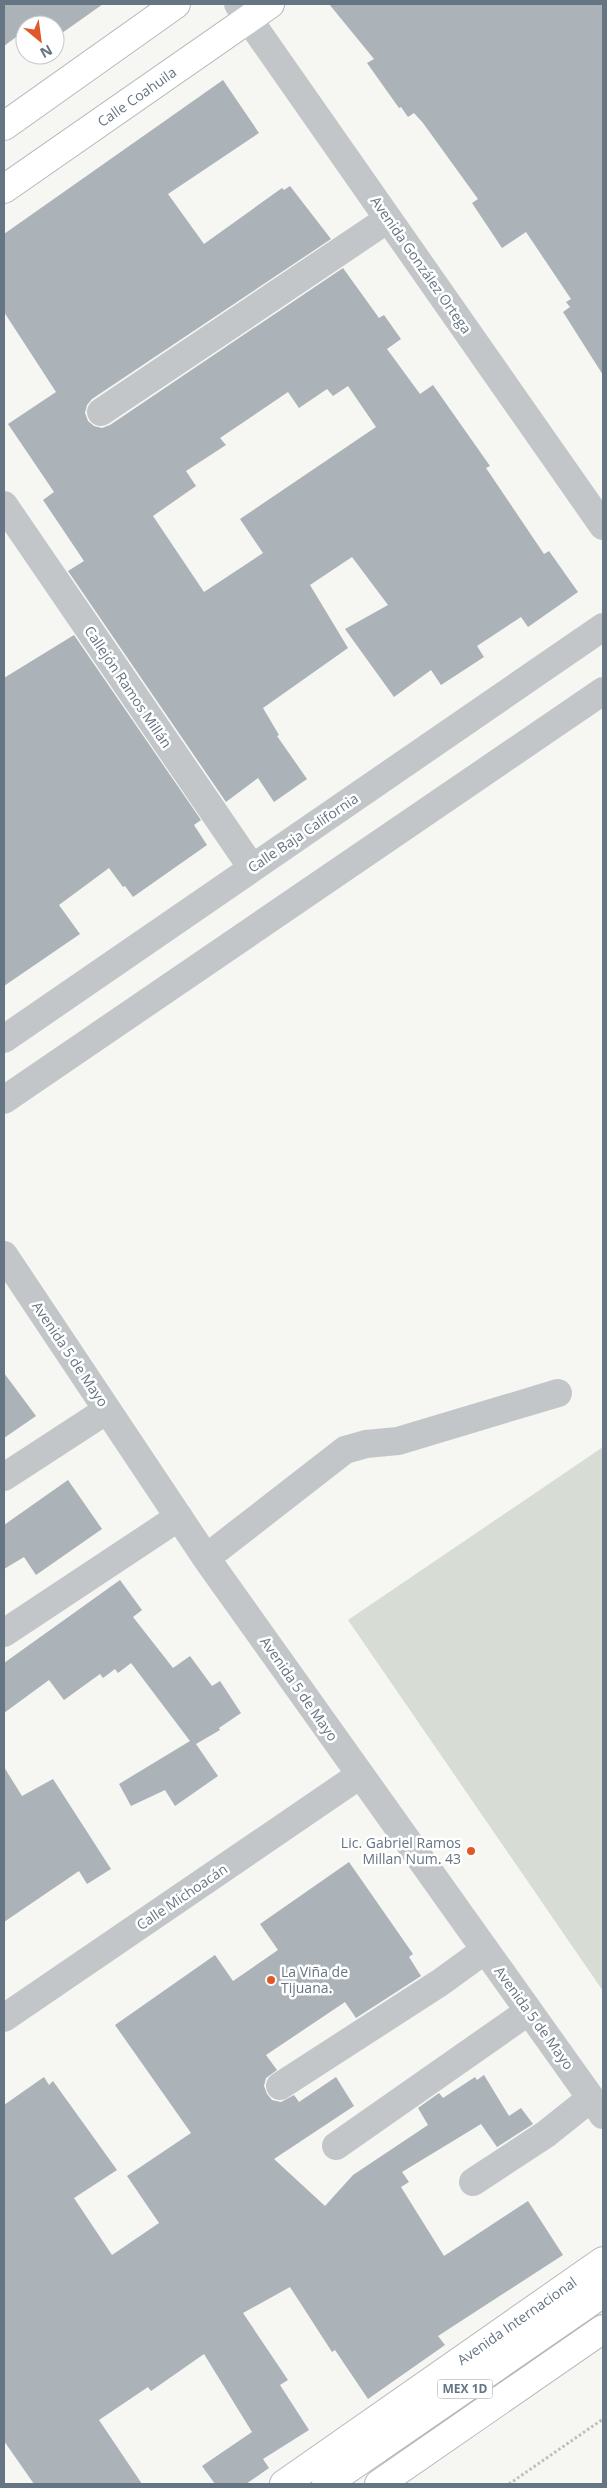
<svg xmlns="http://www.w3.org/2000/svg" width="607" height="2488" viewBox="0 0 607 2488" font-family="'Open Sans',sans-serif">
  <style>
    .park { fill: #d7ddd4 }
    .building { fill: #abb2b8; fill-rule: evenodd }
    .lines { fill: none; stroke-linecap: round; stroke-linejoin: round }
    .major-casing { stroke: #b5b9bd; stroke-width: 30 }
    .highway-casing { stroke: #b5b8bb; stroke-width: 30 }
    .path { stroke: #bcbec0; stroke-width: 3; stroke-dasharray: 2.5 2.5; stroke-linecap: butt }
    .minor { stroke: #c2c6c9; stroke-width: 28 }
    .major { stroke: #fff; stroke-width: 28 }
    .highway { stroke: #fff; stroke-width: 28 }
    .poi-dot { fill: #e15828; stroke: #fff; stroke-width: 2 }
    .labels { text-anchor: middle; stroke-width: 5; stroke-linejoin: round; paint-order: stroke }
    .shield { fill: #fff; stroke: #939ea9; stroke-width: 1 }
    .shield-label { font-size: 12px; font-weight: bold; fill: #657584 }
    .street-label { font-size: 14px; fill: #657584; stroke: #fff }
    .poi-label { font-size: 14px; fill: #657584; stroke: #fff; text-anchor: end }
  </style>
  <rect width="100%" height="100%" fill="#f6f6f3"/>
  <path class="park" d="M 603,1447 L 603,1991 L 348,1620 Z"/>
  <path class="building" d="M 4,4 L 103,4 L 55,38 L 55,25 L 25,25 L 25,36 L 23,32 L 4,46 Z
    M 329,4 L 603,4 L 603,375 L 563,312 L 570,307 L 566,302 L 571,299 L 526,232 L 502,248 L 472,203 L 478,199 L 423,123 L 414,113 L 408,117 L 401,107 L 399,108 L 367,63 L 374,59 Z
    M 223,80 L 259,133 L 168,194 L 204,244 L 282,188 L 284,190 L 290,186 L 331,239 L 92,399 L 87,405 L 85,413 L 88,421 L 94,426 L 102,428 L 110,425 L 343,268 L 379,318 L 384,315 L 401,339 L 387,349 L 420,394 L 433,385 L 490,466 L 486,468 L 544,554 L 549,551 L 578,592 L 528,627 L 521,617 L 477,646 L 484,657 L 441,685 L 431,670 L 394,697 L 345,629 L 388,605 L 352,557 L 310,585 L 348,648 L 263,708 L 279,735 L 277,736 L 307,779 L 274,802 L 258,778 L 226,802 L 68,571 L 84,561 L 43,500 L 54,492 L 8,424 L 56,392 L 4,312 L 4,234 ZM 348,386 L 376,427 L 240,519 L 263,553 L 204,592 L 153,516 L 196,486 L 186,471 L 226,445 L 220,438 L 288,392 L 299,408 L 327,389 L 333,396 Z
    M 74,635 L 201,820 L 194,825 L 207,845 L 133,897 L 125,886 L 123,887 L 109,868 L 59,905 L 80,934 L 4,986 L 4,678 Z
    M 4,1373 L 36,1416 L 4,1438 Z
    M 68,1480 L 102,1529 L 36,1575 L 24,1557 L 4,1569 L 4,1525 Z
    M 120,1580 L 142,1610 L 133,1617 L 173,1668 L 190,1656 L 212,1686 L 220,1681 L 241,1713 L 219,1728 L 220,1730 L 196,1744 L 218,1776 L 175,1806 L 165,1790 L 131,1806 L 119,1784 L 190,1741 L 131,1663 L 118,1673 L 115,1669 L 103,1678 L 100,1674 L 64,1700 L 49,1680 L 4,1713 L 4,1663 Z
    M 4,1767 L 22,1796 L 53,1779 L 111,1869 L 87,1884 L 79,1871 L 4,1922 Z
    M 349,1862 L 413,1954 L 409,1957 L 421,1976 L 356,2018 L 345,2002 L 266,2055 L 277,2070 L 266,2078 L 264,2086 L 267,2094 L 272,2100 L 281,2102 L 294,2095 L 299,2102 L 336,2077 L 354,2106 L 274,2159 L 325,2206 L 353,2175 L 428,2125 L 418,2108 L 439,2093 L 443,2098 L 475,2077 L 477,2080 L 484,2075 L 509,2116 L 521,2108 L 533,2124 L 497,2147 L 481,2124 L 402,2172 L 409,2182 L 401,2187 L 444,2256 L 528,2201 L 563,2255 L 438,2336 L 445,2345 L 368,2399 L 335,2350 L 332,2352 L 290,2287 L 243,2313 L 288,2380 L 280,2385 L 309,2430 L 263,2459 L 269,2468 L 246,2484 L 215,2484 L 202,2466 L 252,2432 L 204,2354 L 151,2391 L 148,2387 L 99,2420 L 142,2484 L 34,2484 L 4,2441 L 4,2105 L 44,2077 L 49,2085 L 53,2081 L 117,2170 L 74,2198 L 112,2255 L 159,2223 L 127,2176 L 191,2133 L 115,2025 L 215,1955 L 233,1981 L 278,1950 L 260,1924 Z"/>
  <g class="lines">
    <g class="major-casing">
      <path id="major" d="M 4,126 L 176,4
        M 4,189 L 270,4
        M 284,2484 L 603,2261"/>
    </g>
    <g class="highway-casing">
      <path id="highway" d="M 326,2484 L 603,2293
        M 379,2484 L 603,2329"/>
    </g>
    <path class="path" d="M 509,2484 L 603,2419"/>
    <path class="minor" d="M 238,4 L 603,526
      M 101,412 L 388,219
      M 4,505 L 252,868
      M 4,1039 L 603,627
      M 4,1100 L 603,691
      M 4,1255 L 206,1558 L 603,2115
      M 4,1477 L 107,1410
      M 206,1558 L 345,1450 L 366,1444 L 398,1441 L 558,1393
      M 4,1633 L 179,1517
      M 4,2018 L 360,1775
      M 280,2086 L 441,1982 L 485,1950
      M 336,2146 L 529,2011
      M 473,2182 L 546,2134 L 591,2098"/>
    <use href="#major" class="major"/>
    <use href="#highway" class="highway"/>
  </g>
  <g class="poi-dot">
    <circle cx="471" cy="1851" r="5"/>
    <circle cx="271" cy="1980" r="5"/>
  </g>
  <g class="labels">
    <rect class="shield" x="437.5" y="2379.5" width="55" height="19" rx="4"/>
    <g class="shield-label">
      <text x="465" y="2393">MEX 1D</text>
    </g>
    <g class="street-label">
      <text transform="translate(137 97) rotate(-35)" y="5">Calle Coahuila</text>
      <text transform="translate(421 265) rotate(55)" y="5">Avenida González Ortega</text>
      <text transform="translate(128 687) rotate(56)" y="5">Callejón Ramos Millán</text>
      <text transform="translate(303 833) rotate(-34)" y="5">Calle Baja California</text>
      <text transform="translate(70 1354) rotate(56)" y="5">Avenida 5 de Mayo</text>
      <text transform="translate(299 1689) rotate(55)" y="5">Avenida 5 de Mayo</text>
      <text transform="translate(182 1897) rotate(-34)" y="5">Calle Michoacán</text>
      <text transform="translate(534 2018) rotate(54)" y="5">Avenida 5 de Mayo</text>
      <text transform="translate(517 2321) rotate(-35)" y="5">Avenida Internacional</text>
    </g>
    <g class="poi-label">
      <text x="461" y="1848">Lic. Gabriel Ramos<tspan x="461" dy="16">Millan Num. 43</tspan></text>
      <text x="281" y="1977" text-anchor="start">La Viña de<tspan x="281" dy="16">Tijuana.</tspan></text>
    </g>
  </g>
  <rect width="607" height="2488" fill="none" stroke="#657584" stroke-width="10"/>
  <g transform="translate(40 40) rotate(151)"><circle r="24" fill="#ffffff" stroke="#c1c8ce"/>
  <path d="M0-4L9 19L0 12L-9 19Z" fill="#e15828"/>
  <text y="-8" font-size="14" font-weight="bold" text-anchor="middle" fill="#657584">N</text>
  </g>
</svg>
